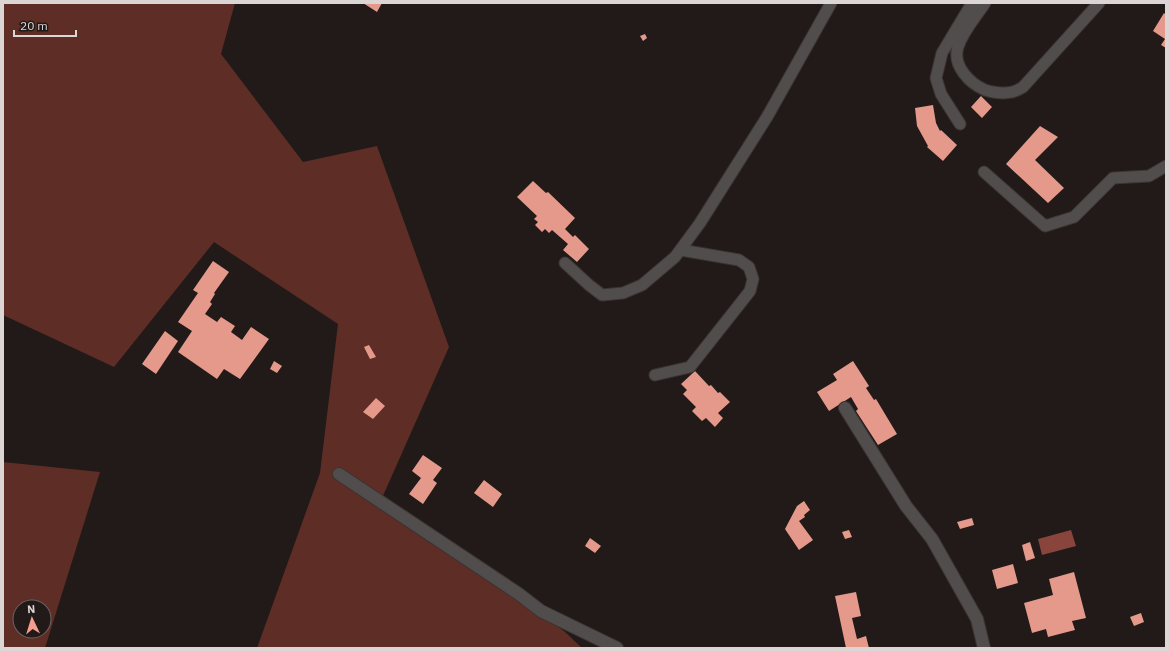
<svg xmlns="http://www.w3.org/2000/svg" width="1169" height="651" viewBox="0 0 1169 651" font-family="'IBM Plex Sans',sans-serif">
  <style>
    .green { fill: #5e2d25; fill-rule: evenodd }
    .water { fill: #89453b }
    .building { fill: #e4998b }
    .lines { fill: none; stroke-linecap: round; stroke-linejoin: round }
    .lane-casing { stroke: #3b3432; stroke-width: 13 }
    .street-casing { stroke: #3b3432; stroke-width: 14 }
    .lane { stroke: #514d4c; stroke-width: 11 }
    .street { stroke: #514d4c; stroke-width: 12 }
  </style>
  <rect width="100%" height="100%" fill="#211a18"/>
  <path class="green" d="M 3,3 L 235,3 L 221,54 L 303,162 L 377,146 L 449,347 L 382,498 L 564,631 L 582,648 L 257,648 L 320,473 L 338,324 L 214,242 L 114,367 L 3,315 Z
    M 3,462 L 100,472 L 45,648 L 3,648 ZM 20,607 L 44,607 L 44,631 L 20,631 Z"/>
  <path class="water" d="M 1071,530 L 1076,546 L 1042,555 L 1038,539 Z"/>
  <path class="building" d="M 363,3 L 382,3 L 377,12 Z
    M 1164,13 L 1166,15 L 1166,48 L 1161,45 L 1165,39 L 1153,31 Z
    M 645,34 L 647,38 L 643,41 L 640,36 Z
    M 981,96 L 992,107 L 982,118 L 971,107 Z
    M 933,105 L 936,123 L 940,131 L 941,130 L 957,145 L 943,161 L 927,147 L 928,146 L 917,126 L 915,108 Z
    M 1040,126 L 1058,137 L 1035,160 L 1064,188 L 1048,203 L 1006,164 Z
    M 533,181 L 546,193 L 548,192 L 575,218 L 565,229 L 573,237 L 575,235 L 589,249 L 577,262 L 563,250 L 568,244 L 552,230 L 549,233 L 545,229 L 542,232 L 535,225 L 538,222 L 534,219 L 537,216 L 517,197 Z
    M 213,261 L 229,272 L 214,293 L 215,294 L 210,302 L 212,304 L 205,314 L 217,322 L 221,317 L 235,326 L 231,332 L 242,340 L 251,327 L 269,339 L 240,379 L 224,369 L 217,379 L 178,352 L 192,331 L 178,322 L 198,293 L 193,290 Z
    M 165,331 L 178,341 L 156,374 L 142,364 Z
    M 369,345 L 376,357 L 370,359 L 364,347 Z
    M 274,361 L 282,366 L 277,373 L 270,369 Z
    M 853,361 L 869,386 L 866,388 L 874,400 L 876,399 L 897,434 L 878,445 L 856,411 L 858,409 L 851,397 L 829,411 L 817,392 L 837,380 L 833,374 Z
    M 695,371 L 709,386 L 711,385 L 718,393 L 720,392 L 730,402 L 718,413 L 723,418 L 715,427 L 706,418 L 702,421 L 692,411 L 696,407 L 683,394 L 687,390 L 681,384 Z
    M 376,398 L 385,406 L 373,419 L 363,412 Z
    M 423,455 L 442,468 L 433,480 L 437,483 L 423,504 L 409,494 L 421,478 L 412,471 Z
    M 484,480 L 502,494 L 493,507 L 474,493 Z
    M 804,501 L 810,510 L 804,515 L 805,517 L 799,521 L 813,540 L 799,550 L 785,529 L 797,506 Z
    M 972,518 L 974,525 L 960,529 L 957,522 Z
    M 849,530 L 852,537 L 845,539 L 842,532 Z
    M 590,538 L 601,546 L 595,553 L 585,546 Z
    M 1030,542 L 1035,558 L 1026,561 L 1022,545 Z
    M 1013,564 L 1018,583 L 997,589 L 992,570 Z
    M 1074,572 L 1086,618 L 1072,621 L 1075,630 L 1048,637 L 1046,629 L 1032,633 L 1024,603 L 1053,595 L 1049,579 Z
    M 856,592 L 861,616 L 852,618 L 857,639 L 866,636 L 869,648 L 846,648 L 835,596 Z
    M 1141,613 L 1144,622 L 1134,626 L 1130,617 Z"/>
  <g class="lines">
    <g class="lane-casing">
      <path id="lane" d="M 985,3 C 976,17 963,31 958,47 C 952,65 969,83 985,90 C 992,92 1004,94 1012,92 C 1016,91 1020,89 1023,87 L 1099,3
        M 960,124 L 941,94 L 936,78 L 942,53 L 972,3
        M 984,172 L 1045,226 L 1074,217 L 1113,178 L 1149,176 L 1166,166
        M 565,263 L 589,285 L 602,295 L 623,293 L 642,285 L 675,257 L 700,223 L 767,117 L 831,3
        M 655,375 L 690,367 L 750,291 L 753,279 L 749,267 L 739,260 L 681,250"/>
    </g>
    <g class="street-casing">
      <path id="street" d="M 845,408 L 906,506 L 932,539 L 977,619 L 984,648
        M 339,474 L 519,594 L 541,611 L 617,648"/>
    </g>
    <use href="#lane" class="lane"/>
    <use href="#street" class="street"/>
  </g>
  <rect width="1169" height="651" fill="none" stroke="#dbd6d4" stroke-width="8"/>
  <g transform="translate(32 619) rotate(356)"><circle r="19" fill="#211a18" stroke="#6b6563"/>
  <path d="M0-3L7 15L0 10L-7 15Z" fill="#f59d8e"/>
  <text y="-6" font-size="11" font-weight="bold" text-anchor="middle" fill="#dbd6d4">N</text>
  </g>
  <path d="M14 30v6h62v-6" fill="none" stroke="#dbd6d4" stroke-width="2"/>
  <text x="20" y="30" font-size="12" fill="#dbd6d4" stroke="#211a18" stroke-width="3" paint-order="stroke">20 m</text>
</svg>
